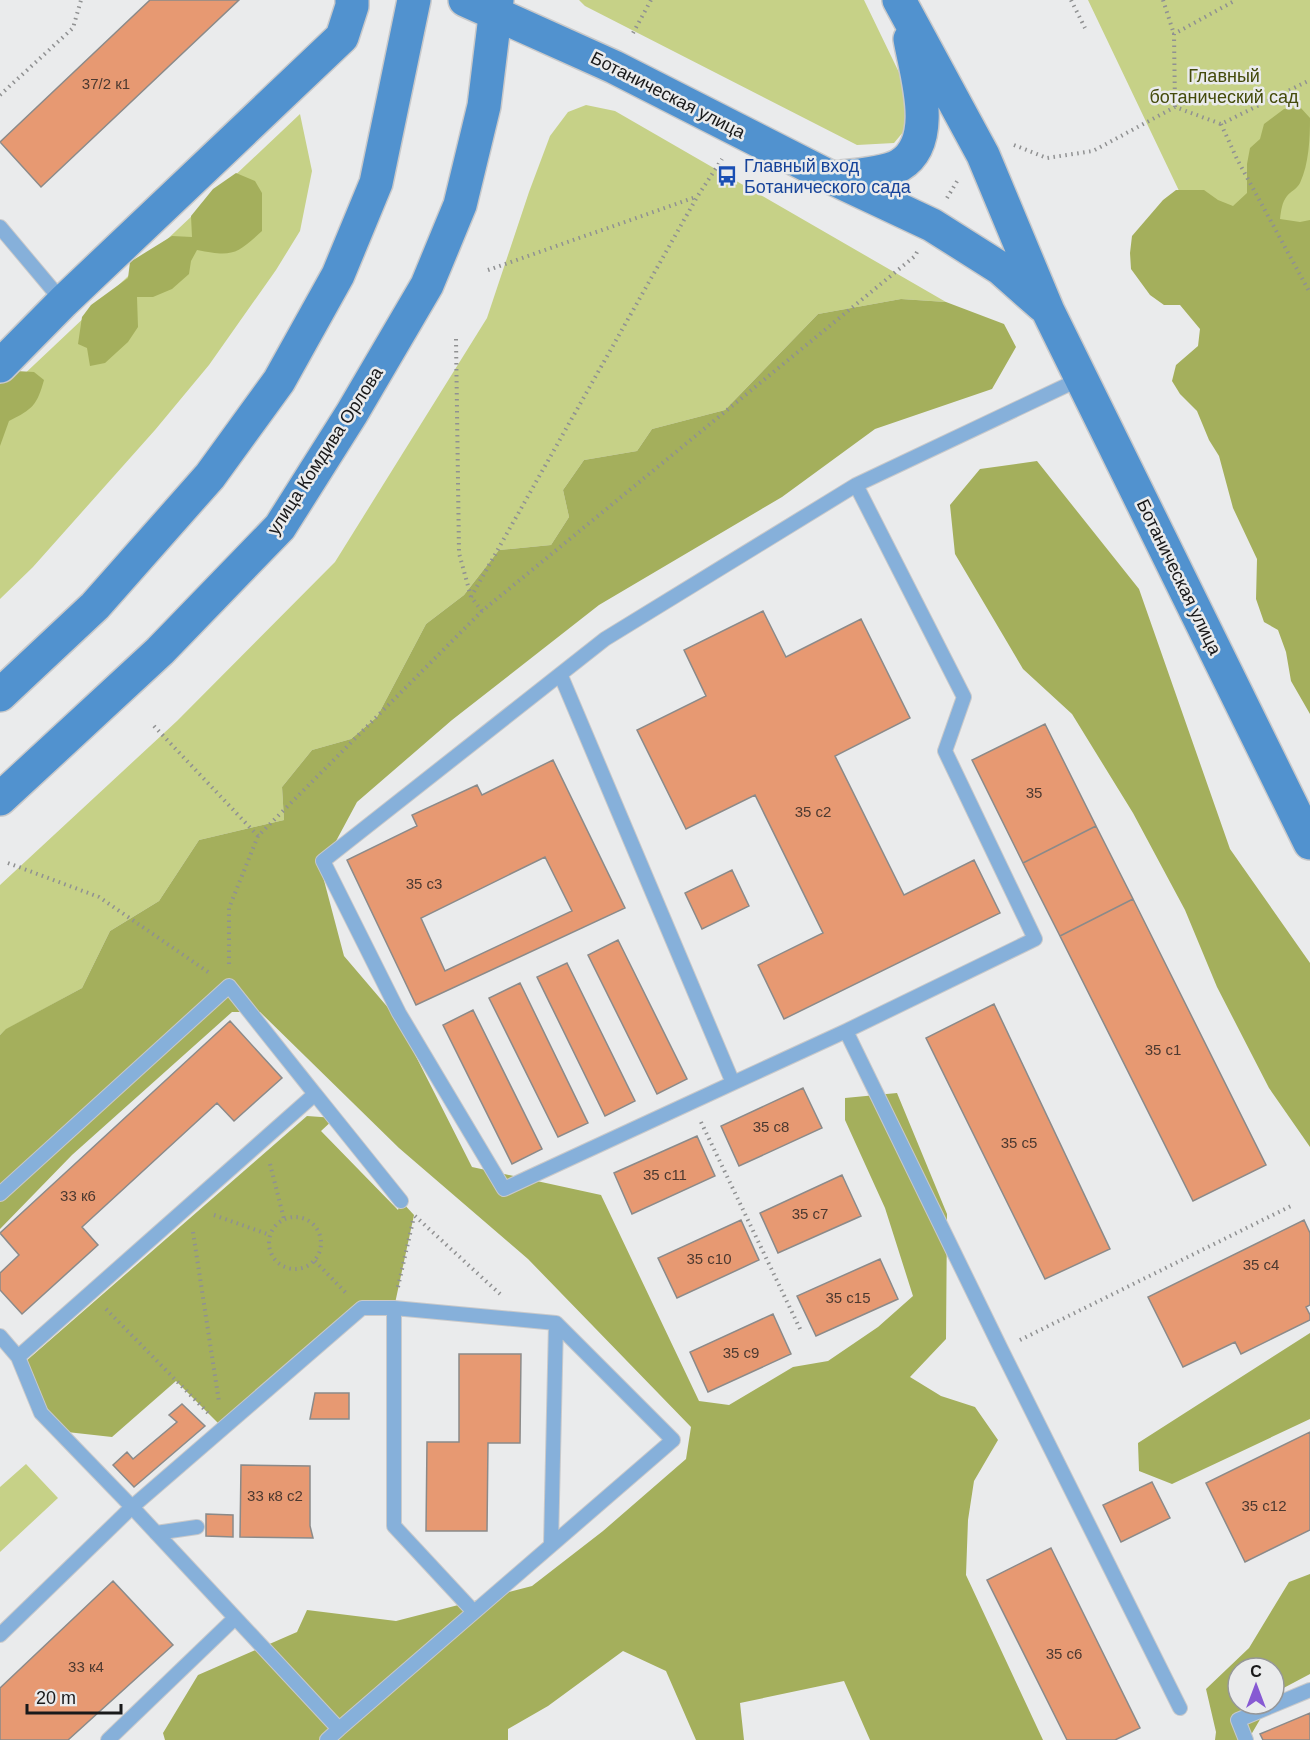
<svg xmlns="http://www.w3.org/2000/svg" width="1310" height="1740" viewBox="0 0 1310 1740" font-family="Arial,sans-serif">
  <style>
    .green { fill: #c6d187 }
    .forest { fill: #a4af5c }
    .building { fill: #e79972; stroke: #8b8a89; stroke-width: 1.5; fill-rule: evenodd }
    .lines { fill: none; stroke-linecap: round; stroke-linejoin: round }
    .lane-casing { stroke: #c9c9ca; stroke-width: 16 }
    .secondary-casing { stroke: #c9c9ca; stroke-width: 36 }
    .path { stroke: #909192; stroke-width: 4; stroke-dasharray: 1.5 4.5; stroke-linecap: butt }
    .lane { stroke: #86b0da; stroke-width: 14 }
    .secondary { stroke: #5192cf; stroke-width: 33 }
    .labels { text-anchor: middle; stroke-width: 5; stroke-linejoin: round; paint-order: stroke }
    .number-label { font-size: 15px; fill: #4c3930 }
    .park-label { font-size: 18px; fill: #444b0b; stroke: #eaebec }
    .street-label { font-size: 18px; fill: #19191a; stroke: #eaebec }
    .transit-label { font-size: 18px; fill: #164399; stroke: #eaebec; text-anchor: start }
  </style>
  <rect width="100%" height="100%" fill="#eaebec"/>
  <path class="green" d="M 579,0 L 864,0 L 907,89 L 909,125 L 894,143 L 857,145 L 585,6 Z
    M 1088,0 L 1310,0 L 1310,595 L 1239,347 L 1192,218 Z
    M 586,105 L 615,111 L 946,302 L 901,299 L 818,314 L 725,410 L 652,429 L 637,451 L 584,460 L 563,490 L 569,517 L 551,545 L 499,550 L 464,595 L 426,624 L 377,717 L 351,739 L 312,750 L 282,787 L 284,820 L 199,840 L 159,901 L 110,931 L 82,988 L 7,1029 L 0,1035 L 0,885 L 177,721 L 335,562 L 487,318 L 529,192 L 550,136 L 568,112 Z
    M 300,114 L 312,171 L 300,231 L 276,270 L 209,365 L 155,430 L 33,567 L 0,599 L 0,397 Z
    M 26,1464 L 58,1498 L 0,1552 L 0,1487 Z"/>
  <path class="forest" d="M 1300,107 L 1310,118 C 1310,138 1309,164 1300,183 C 1297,189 1291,191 1287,196 C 1282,202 1281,211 1280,219 L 1300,222 L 1310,220 L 1310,714 L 1291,681 L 1286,652 L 1278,630 L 1264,622 L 1256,599 L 1257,559 L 1233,508 L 1219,456 L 1209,440 L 1197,411 L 1180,394 L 1172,381 L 1176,365 L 1198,346 L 1200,329 L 1180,305 L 1164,305 L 1150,295 L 1131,269 L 1130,253 L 1132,236 L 1163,200 L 1176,190 L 1204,190 L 1218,200 L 1233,206 L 1247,193 L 1247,164 L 1250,148 L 1260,139 L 1264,124 L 1284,109 Z
    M 236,173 L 255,181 L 262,193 L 262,231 C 236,255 232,257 197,250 L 191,261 L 189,274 L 172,289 L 153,297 L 137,297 L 138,327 L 128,342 L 105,363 L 90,366 L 87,348 L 78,344 L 82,317 L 91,305 L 128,278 L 130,262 L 172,236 L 192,237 L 191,216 L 213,189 Z
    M 901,299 L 946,302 L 1004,324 L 1016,347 L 992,389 L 875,429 L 782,497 L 599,605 L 452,720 L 357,802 L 321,869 L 344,956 L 396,1017 L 472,1167 L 601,1195 L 699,1401 L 729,1405 L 793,1367 L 828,1361 L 878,1327 L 913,1296 L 885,1208 L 845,1120 L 845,1098 L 897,1093 L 947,1214 L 946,1339 L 910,1377 L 941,1396 L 975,1407 L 998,1440 L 974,1481 L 968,1520 L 966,1575 L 1043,1740 L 870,1740 L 844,1681 L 740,1703 L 744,1740 L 696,1740 L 666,1671 L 623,1651 L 548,1706 L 508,1729 L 508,1740 L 165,1740 L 163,1733 L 198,1675 L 297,1632 L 307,1610 L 396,1621 L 532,1586 L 603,1531 L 686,1459 L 691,1427 L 528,1259 L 399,1148 L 260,1012 L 232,1012 L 72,1155 L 0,1229 L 0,1035 L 6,1029 L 82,988 L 110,931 L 159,901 L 199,840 L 284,820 L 282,787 L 312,750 L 351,739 L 377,717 L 426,624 L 464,595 L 499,550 L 551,545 L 569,517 L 563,490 L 584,460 L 637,451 L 652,429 L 725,410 L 818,314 Z
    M 16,371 L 34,372 L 44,380 C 37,405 33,409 9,421 L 0,446 L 0,382 Z
    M 1037,461 L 1139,589 L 1230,849 L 1310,963 L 1310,1147 L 1269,1088 L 1217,987 L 1185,910 L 1133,813 L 1072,714 L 1023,669 L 955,554 L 950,505 L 980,469 Z
    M 307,1116 L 335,1118 L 321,1131 L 398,1210 L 401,1201 L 414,1215 L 394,1308 L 362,1308 L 223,1428 L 176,1381 L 112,1437 L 58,1431 L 25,1362 Z
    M 1310,1333 L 1310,1419 L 1172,1484 L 1139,1471 L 1138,1443 Z
    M 1310,1574 L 1310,1674 L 1276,1692 L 1274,1696 L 1274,1668 L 1238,1668 L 1238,1704 L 1269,1704 L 1248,1740 L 1215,1740 L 1216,1732 L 1206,1689 L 1249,1648 L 1289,1582 Z"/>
  <path class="building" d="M 150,0 L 239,0 L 41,187 L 0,142 Z
    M 763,611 L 786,657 L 861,619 L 910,718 L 835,756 L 904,895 L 974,860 L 1000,913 L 784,1019 L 758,965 L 823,933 L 755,795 L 686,829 L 637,730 L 706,696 L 684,650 Z
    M 1045,724 L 1096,826 L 1023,863 L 972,760 Z
    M 553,760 L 625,908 L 416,1005 L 347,860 L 417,826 L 412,815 L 477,785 L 482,795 ZM 545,857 L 572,911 L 445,971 L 421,918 Z
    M 1096,826 L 1133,899 L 1060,936 L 1023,863 Z
    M 732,870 L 749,906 L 702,929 L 685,893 Z
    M 1133,899 L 1266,1165 L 1193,1201 L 1060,936 Z
    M 618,940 L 687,1079 L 657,1094 L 588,955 Z
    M 567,963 L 635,1101 L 605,1116 L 537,977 Z
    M 520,983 L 588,1123 L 558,1137 L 489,998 Z
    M 994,1004 L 1110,1249 L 1045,1279 L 926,1038 Z
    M 473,1010 L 542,1149 L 512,1164 L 443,1025 Z
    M 230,1021 L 282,1078 L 234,1121 L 217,1103 L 82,1227 L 98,1245 L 22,1314 L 0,1290 L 0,1273 L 19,1255 L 0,1233 Z
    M 803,1088 L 822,1128 L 739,1166 L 721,1126 Z
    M 697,1136 L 715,1176 L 632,1214 L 614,1173 Z
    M 842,1175 L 861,1216 L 778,1253 L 760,1213 Z
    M 741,1220 L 759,1260 L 677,1298 L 658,1258 Z
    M 1304,1220 L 1310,1233 L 1310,1305 L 1306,1307 L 1310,1315 L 1310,1320 L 1241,1354 L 1235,1342 L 1183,1367 L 1148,1297 Z
    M 880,1259 L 898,1299 L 816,1336 L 797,1296 Z
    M 773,1314 L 791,1354 L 708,1392 L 690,1352 Z
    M 459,1354 L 521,1354 L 520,1443 L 488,1443 L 487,1531 L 426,1531 L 427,1442 L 459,1442 Z
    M 315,1393 L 349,1393 L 349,1419 L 310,1419 Z
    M 182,1404 L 205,1426 L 134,1487 L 113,1465 L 127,1452 L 133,1459 L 177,1422 L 169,1415 Z
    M 1310,1432 L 1310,1530 L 1245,1562 L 1206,1483 Z
    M 241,1465 L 310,1466 L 310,1526 L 313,1538 L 240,1537 Z
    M 1152,1482 L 1170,1518 L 1121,1542 L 1103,1505 Z
    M 206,1514 L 233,1515 L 233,1537 L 206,1536 Z
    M 1051,1548 L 1140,1728 L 1115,1740 L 1067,1740 L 987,1580 Z
    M 113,1581 L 173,1645 L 68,1740 L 0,1740 L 0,1688 Z
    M 1310,1713 L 1310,1740 L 1263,1740 L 1260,1734 Z"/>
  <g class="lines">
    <g class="lane-casing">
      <path id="lane" d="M 0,227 L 63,302
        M 561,676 L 733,1083 L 504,1189 L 399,1013 L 323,861 L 605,639 L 856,485 L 1082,378
        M 846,1031 L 1001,1349 L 1180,1708
        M 733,1083 L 846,1031 L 1035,939 L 945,751 L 964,697 L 856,485
        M 315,1094 L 401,1201
        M 0,1194 L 229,986 L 315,1094 L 18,1357 L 0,1336
        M 362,1308 L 394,1308 L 556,1323 L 673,1440 L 339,1729 L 132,1507 Z
        M 394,1308 L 394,1526 L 474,1612
        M 156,1533 L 197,1527
        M 551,1545 L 556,1323
        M 0,1635 L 132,1507 L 41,1413 L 18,1357
        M 108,1740 L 235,1618
        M 327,1740 L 339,1729
        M 1246,1740 L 1238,1720 L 1310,1690"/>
    </g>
    <g class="secondary-casing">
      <path id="secondary" d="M 465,0 L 614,67 L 832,178 L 932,225 L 1000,268 L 1043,306
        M 899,0 L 983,155 L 1048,311 L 1310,843
        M 832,178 C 850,176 885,174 900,165 C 939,141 916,74 910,39
        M 0,366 L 63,302 L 342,37 L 352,6 L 352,0
        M 0,695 L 95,606 L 210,476 L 279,381 L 338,275 L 376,183 L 414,0
        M 0,799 L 160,651 L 280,527 L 352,413 L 427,285 L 460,205 L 484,106 L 497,0"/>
    </g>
    <path class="path" d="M 1071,0 L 1085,28
      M 1163,0 L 1174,34
      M 633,33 L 651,0
      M 0,95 L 73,28 L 81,0
      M 1175,107 L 1174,34 L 1236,0
      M 1221,124 L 1237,159 L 1310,293
      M 1014,145 L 1047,158 L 1093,151 L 1175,107 L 1221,124 L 1310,80
      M 947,198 L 959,178
      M 488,270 L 696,197
      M 456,339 L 459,553 L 471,597 L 482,611
      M 471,597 L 697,197 L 722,159
      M 154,726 L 258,836
      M 8,863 L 99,897 L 211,974
      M 229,964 L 229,908 L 258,836 L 482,611 L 915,256 L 917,252
      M 701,1122 L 802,1333
      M 270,1164 L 284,1219
      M 214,1215 L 270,1235
      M 415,1216 L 500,1294
      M269 1243a26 26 0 1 1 52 0a26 26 0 1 1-52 0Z
      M 193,1232 L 219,1402
      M 315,1261 L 346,1293
      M 398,1287 L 413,1221
      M 106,1309 L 208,1413
      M 1020,1340 L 1293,1205"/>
    <use href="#lane" class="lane"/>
    <use href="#secondary" class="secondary"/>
  </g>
  <defs>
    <g id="bus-bare" transform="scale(1.62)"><path d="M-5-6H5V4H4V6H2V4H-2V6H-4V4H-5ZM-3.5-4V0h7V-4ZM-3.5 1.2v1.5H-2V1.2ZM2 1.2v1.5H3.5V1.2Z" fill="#1a4fb4" stroke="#eaebec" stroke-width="2.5" paint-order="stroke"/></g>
  </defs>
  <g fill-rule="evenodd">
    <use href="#bus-bare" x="727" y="176"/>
  </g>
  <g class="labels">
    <g class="number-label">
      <text x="106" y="89">37/2 к1</text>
      <text x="1034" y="798">35</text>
      <text x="813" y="817">35 с2</text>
      <text x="424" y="889">35 с3</text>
      <text x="1163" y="1055">35 с1</text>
      <text x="771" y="1132">35 с8</text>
      <text x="1019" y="1148">35 с5</text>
      <text x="665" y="1180">35 с11</text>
      <text x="78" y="1201">33 к6</text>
      <text x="810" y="1219">35 с7</text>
      <text x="709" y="1264">35 с10</text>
      <text x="1261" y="1270">35 с4</text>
      <text x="848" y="1303">35 с15</text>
      <text x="741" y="1358">35 с9</text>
      <text x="275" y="1501">33 к8 с2</text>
      <text x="1264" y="1511">35 с12</text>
      <text x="1064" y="1659">35 с6</text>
      <text x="86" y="1672">33 к4</text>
    </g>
    <g class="park-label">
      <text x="1224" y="82">Главный<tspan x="1224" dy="21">ботанический сад</tspan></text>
    </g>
    <g class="street-label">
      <text transform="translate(668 95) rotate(27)" y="6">Ботаническая улица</text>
      <text transform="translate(325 451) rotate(-57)" y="6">улица Комдива Орлова</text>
      <text transform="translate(1179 577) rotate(64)" y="6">Ботаническая улица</text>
    </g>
    <g class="transit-label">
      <text x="744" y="172">Главный вход<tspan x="744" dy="21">Ботанического сада</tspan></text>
    </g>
  </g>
  <g transform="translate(1256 1686)"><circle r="28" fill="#eaebec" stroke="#969798" stroke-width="1.5"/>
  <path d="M0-4.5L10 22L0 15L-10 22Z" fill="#875ad3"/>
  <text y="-9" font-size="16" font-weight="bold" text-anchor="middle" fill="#19191a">С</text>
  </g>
  <path d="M27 1704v9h94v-9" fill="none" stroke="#19191a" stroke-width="3"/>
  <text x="36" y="1704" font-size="18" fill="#19191a" stroke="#eaebec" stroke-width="4.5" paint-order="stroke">20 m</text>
</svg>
